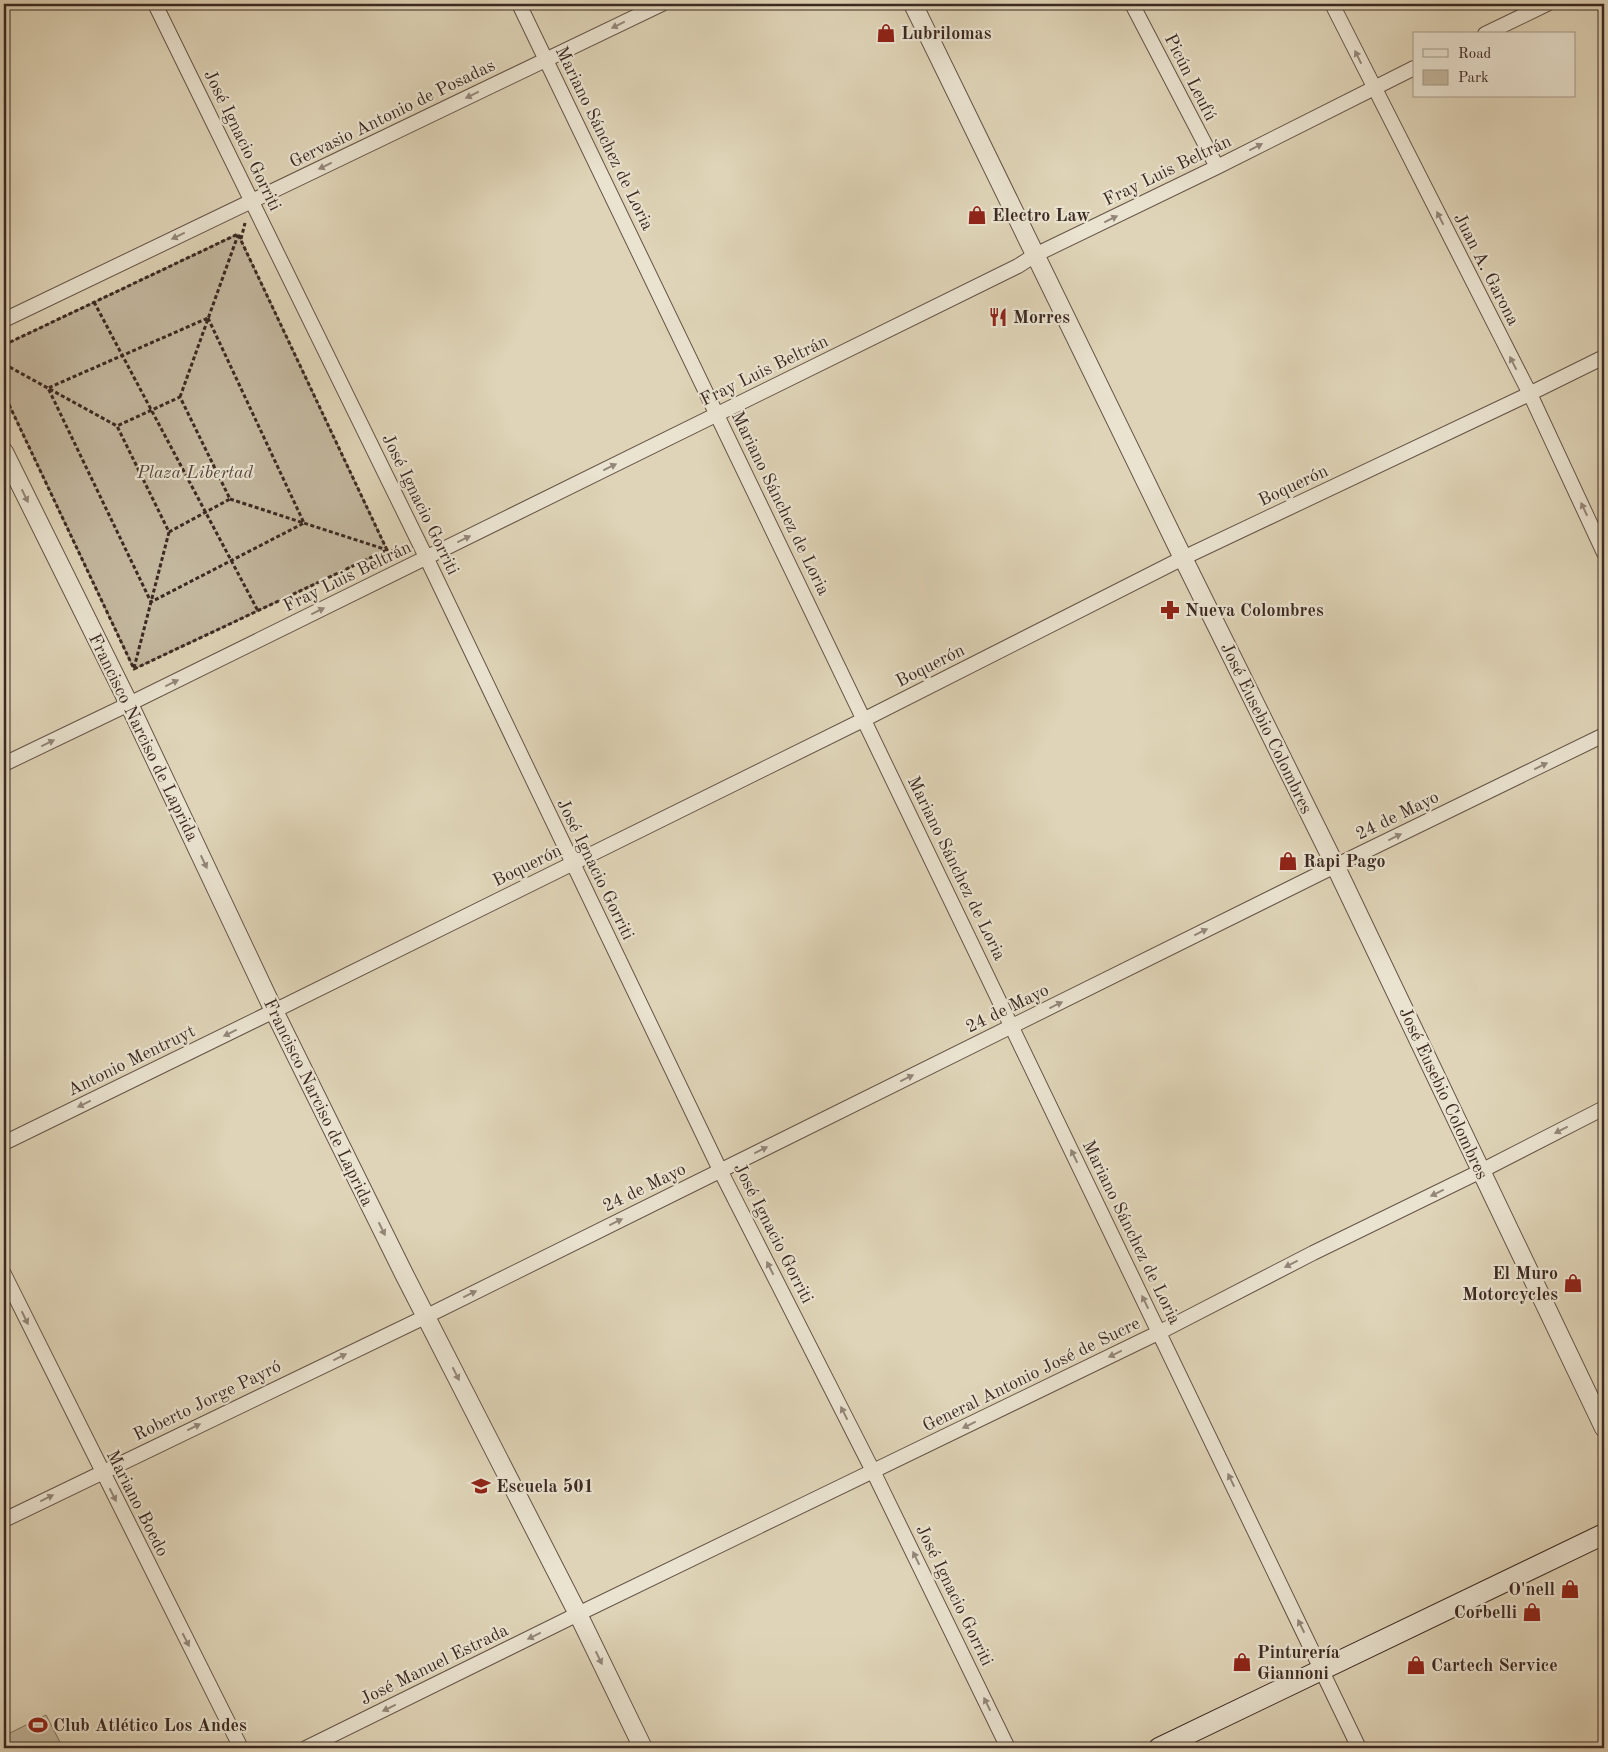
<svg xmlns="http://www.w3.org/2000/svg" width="1608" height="1752" viewBox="0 0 1608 1752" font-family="'Old Standard TT',serif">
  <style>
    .green { fill: #c3b79e; stroke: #807060 }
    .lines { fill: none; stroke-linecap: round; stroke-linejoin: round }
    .minor-casing { stroke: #655447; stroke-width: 16 }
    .tertiary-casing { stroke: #655447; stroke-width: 20 }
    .secondary-casing { stroke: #3c2922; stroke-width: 22 }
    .path { stroke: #3c2922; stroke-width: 3; stroke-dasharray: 4 2.5; stroke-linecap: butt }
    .minor { stroke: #eae3d0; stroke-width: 14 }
    .tertiary { stroke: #eae3d0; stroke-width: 18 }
    .secondary { stroke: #eae3d0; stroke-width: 20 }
    .oneway { fill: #938679 }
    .labels { text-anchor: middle; stroke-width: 4.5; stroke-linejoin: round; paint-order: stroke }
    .poi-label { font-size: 18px; font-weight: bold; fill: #3c2922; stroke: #eae3d0; text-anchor: start }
    .street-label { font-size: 18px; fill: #3c2922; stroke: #eae3d0 }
    .park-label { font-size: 18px; font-style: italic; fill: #57453b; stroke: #eae3d0 }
  </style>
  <rect width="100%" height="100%" fill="#dfd4b7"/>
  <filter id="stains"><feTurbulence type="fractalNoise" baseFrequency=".004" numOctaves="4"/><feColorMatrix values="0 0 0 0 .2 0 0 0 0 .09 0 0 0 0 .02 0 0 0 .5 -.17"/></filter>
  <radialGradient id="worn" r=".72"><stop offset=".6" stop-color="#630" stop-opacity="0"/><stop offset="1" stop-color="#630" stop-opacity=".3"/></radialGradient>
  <path class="green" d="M 238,234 L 387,550 L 134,669 L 4,394 L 4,345 Z
    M 46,1715 L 63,1748 L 4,1748 L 4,1736 Z"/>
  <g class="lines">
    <g class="minor-casing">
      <path id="minor" d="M 155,4 L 426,557 L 720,1170 L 873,1471 L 1008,1748
        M 519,4 L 1359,1748
        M 1132,4 L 1217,167
        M 1332,4 L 1530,394 L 1604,553
        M 1485,34 L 1547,4
        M 4,320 L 662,4
        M 4,764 L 129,704 L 1018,266 L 1035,255 L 1217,167 L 1414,68
        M 4,1143 L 274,1011 L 865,719 L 1183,558 L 1523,397 L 1604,357
        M 4,1274 L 241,1748
        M 4,1520 L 427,1316 L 1335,866 L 1604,735
        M 306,1748 L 578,1614 L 1160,1332 L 1313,1253 L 1481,1171 L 1604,1108"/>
    </g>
    <g class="tertiary-casing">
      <path id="tertiary" d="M 913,4 L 1183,558 L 1332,859 L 1604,1428
        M 4,452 L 129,704 L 274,1011 L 404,1274 L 578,1614 L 643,1748"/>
    </g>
    <g class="secondary-casing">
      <path id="secondary" d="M 1159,1748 L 1604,1534"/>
    </g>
    <path class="path" d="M 1562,8 L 1571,4
      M 241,239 L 245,223
      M 94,302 L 258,611
      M 208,318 L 304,523 L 151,602 L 48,388 Z
      M 4,345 L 238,234 L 387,550 L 134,669 L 4,394
      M 4,364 L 117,426
      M 180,397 L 238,235
      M 230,499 L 387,550 L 401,552
      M 134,668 L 169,532 L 117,426 L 180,397 L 230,499 L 169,532"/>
    <use href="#minor" class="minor"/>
    <use href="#tertiary" class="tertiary"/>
    <use href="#secondary" class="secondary"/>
  </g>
  <defs><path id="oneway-solid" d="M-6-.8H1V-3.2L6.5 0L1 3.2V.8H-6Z" transform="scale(1.25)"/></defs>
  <g class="oneway">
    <use href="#oneway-solid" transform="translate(618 25) rotate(154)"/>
    <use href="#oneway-solid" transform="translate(1358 57) rotate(-116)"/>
    <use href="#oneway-solid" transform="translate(472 95) rotate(154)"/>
    <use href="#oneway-solid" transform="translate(1256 147) rotate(-27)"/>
    <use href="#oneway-solid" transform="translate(325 166) rotate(154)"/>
    <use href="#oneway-solid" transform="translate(1440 218) rotate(-117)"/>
    <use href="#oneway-solid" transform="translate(1111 219) rotate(-26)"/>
    <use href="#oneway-solid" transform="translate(178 236) rotate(154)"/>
    <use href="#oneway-solid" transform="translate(1513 363) rotate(-117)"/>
    <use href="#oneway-solid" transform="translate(610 467) rotate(-26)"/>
    <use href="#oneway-solid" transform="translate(25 496) rotate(64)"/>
    <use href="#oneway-solid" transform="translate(1584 509) rotate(-115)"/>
    <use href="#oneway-solid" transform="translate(464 539) rotate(-26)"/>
    <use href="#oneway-solid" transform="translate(318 611) rotate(-26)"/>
    <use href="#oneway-solid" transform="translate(172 683) rotate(-26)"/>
    <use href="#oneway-solid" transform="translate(48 743) rotate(-26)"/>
    <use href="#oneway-solid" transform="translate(1541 766) rotate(-26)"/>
    <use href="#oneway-solid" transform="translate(1395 837) rotate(-26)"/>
    <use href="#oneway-solid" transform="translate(204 862) rotate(65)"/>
    <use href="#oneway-solid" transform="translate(1201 932) rotate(-26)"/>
    <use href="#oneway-solid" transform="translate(1056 1005) rotate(-26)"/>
    <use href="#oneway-solid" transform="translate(230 1033) rotate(154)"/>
    <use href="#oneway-solid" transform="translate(907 1078) rotate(-26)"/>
    <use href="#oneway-solid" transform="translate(84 1104) rotate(154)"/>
    <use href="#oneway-solid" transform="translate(1561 1130) rotate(153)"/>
    <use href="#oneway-solid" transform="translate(761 1150) rotate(-26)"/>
    <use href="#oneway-solid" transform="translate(1074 1156) rotate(-116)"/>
    <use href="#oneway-solid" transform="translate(1437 1193) rotate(154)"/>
    <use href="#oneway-solid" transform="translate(616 1222) rotate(-26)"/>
    <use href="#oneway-solid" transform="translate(382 1229) rotate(64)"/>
    <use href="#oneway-solid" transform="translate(1291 1264) rotate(153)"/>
    <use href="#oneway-solid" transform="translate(770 1268) rotate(-117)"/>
    <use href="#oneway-solid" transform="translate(470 1294) rotate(-26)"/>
    <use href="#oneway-solid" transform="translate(1145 1302) rotate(-116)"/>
    <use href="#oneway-solid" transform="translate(25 1318) rotate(64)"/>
    <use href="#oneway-solid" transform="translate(1115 1354) rotate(154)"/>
    <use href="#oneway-solid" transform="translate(340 1357) rotate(-26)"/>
    <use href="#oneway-solid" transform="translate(456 1374) rotate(63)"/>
    <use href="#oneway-solid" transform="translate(844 1413) rotate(-117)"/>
    <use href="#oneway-solid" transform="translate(969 1425) rotate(154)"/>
    <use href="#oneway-solid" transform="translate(194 1427) rotate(-26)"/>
    <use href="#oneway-solid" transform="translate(1231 1480) rotate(-116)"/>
    <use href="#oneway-solid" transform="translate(113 1495) rotate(63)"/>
    <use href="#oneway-solid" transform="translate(47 1498) rotate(-26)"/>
    <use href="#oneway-solid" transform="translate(916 1558) rotate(-116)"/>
    <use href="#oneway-solid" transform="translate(1301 1626) rotate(-116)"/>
    <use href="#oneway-solid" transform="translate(534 1636) rotate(154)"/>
    <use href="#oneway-solid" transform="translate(186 1640) rotate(63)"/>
    <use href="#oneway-solid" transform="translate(599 1658) rotate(64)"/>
    <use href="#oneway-solid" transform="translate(987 1704) rotate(-116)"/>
    <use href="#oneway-solid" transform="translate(389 1708) rotate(154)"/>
  </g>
  <defs>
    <g id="shop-bare" transform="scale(1.5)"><path d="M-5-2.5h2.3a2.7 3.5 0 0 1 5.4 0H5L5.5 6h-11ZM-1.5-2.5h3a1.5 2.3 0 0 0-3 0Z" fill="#8f2418" stroke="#eae3d0" stroke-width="2.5" paint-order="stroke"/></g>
    <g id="restaurant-bare" transform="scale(1.5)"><path d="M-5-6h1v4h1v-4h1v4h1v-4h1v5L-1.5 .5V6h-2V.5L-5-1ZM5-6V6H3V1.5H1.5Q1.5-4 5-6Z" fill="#8f2418" stroke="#eae3d0" stroke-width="2.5" paint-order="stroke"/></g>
    <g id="pharmacy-bare" transform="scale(1.5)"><path d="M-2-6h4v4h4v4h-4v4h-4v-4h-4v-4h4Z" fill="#8f2418" stroke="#eae3d0" stroke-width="2.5" paint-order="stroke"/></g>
    <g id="school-bare" transform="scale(1.5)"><path d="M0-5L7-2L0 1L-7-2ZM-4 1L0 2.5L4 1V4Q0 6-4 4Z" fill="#8f2418" stroke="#eae3d0" stroke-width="2.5" paint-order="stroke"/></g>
    <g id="stadium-bare" transform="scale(1.5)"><path d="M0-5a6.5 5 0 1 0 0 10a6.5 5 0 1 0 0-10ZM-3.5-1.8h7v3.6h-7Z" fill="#8f2418" stroke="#eae3d0" stroke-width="2.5" paint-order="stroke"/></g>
  </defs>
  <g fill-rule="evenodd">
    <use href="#shop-bare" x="886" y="33"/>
    <use href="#shop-bare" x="977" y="215"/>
    <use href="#restaurant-bare" x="998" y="317"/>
    <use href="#pharmacy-bare" x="1170" y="610"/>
    <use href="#shop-bare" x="1288" y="861"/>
    <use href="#shop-bare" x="1573" y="1283"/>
    <use href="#school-bare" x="481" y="1486"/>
    <use href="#shop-bare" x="1570" y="1589"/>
    <use href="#shop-bare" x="1532" y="1612"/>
    <use href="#shop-bare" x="1242" y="1662"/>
    <use href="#shop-bare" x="1416" y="1665"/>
    <use href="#stadium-bare" x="38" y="1725"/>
  </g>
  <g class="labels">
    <g class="poi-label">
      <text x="901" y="39">Lubrilomas</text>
      <text x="992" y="221">Electro Law</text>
      <text x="1013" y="323">Morres</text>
      <text x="1185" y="616">Nueva Colombres</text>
      <text x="1303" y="867">Rapi Pago</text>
      <text x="1558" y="1279" text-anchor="end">El Muro<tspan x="1558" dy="21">Motorcycles</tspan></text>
      <text x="496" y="1492">Escuela 501</text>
      <text x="1555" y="1595" text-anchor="end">O'nell</text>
      <text x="1517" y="1618" text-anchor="end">Corbelli</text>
      <text x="1257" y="1658">Pinturería<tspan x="1257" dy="21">Giannoni</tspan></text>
      <text x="1431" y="1671">Cartech Service</text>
      <text x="53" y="1731">Club Atlético Los Andes</text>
    </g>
    <g class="street-label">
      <text transform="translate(1191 77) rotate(63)" y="6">Picún Leufú</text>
      <text transform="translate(392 113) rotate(-26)" y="6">Gervasio Antonio de Posadas</text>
      <text transform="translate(605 138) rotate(64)" y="6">Mariano Sánchez de Loria</text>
      <text transform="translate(243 140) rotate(64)" y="6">José Ignacio Gorriti</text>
      <text transform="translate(1167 170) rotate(-26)" y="6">Fray Luis Beltrán</text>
      <text transform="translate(1487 269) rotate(63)" y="6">Juan A. Garona</text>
      <text transform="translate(764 370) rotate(-26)" y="6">Fray Luis Beltrán</text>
      <text transform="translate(1293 485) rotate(-25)" y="6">Boquerón</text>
      <text transform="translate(781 503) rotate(64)" y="6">Mariano Sánchez de Loria</text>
      <text transform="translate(421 504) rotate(64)" y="6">José Ignacio Gorriti</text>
      <text transform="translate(347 576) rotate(-26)" y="6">Fray Luis Beltrán</text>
      <text transform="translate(930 665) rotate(-27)" y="6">Boquerón</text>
      <text transform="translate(1267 728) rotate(64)" y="6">José Eusebio Colombres</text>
      <text transform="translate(144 737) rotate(64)" y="6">Francisco Narciso de Laprida</text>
      <text transform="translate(1397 815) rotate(-26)" y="6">24 de Mayo</text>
      <text transform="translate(527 865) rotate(-26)" y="6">Boquerón</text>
      <text transform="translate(957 868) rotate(64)" y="6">Mariano Sánchez de Loria</text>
      <text transform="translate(596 869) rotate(64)" y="6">José Ignacio Gorriti</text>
      <text transform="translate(1007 1008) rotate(-26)" y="6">24 de Mayo</text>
      <text transform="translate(131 1060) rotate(-26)" y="6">Antonio Mentruyt</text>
      <text transform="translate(1444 1093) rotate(65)" y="6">José Eusebio Colombres</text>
      <text transform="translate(319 1102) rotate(64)" y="6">Francisco Narciso de Laprida</text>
      <text transform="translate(644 1187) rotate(-26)" y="6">24 de Mayo</text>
      <text transform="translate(1132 1232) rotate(64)" y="6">Mariano Sánchez de Loria</text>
      <text transform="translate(774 1233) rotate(63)" y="6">José Ignacio Gorriti</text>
      <text transform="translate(1031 1374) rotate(-26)" y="6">General Antonio José de Sucre</text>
      <text transform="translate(207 1400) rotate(-26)" y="6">Roberto Jorge Payró</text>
      <text transform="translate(138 1503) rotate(63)" y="6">Mariano Boedo</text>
      <text transform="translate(955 1595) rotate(64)" y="6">José Ignacio Gorriti</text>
      <text transform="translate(434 1664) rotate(-26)" y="6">José Manuel Estrada</text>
    </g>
    <g class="park-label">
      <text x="195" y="478">Plaza Libertad</text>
    </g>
  </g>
  <rect width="1608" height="1752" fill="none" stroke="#dfd4b7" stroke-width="20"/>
  <rect x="5" y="5" width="1598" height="1742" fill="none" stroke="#3c2922" stroke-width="2.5"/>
  <rect x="10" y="10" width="1588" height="1732" fill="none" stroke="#3c2922"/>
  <rect x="1413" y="32" width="162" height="65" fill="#eae3d0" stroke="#a4998a"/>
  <rect x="1423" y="49" width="25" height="8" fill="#eae3d0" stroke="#a4998a"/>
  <text x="1458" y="58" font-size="15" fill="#3c2922">Road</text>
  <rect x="1423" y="70" width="25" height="15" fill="#c3b79e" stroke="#a4998a"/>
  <text x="1458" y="82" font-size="15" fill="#3c2922">Park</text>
  <rect width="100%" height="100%" filter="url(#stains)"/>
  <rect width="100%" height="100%" fill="url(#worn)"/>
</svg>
